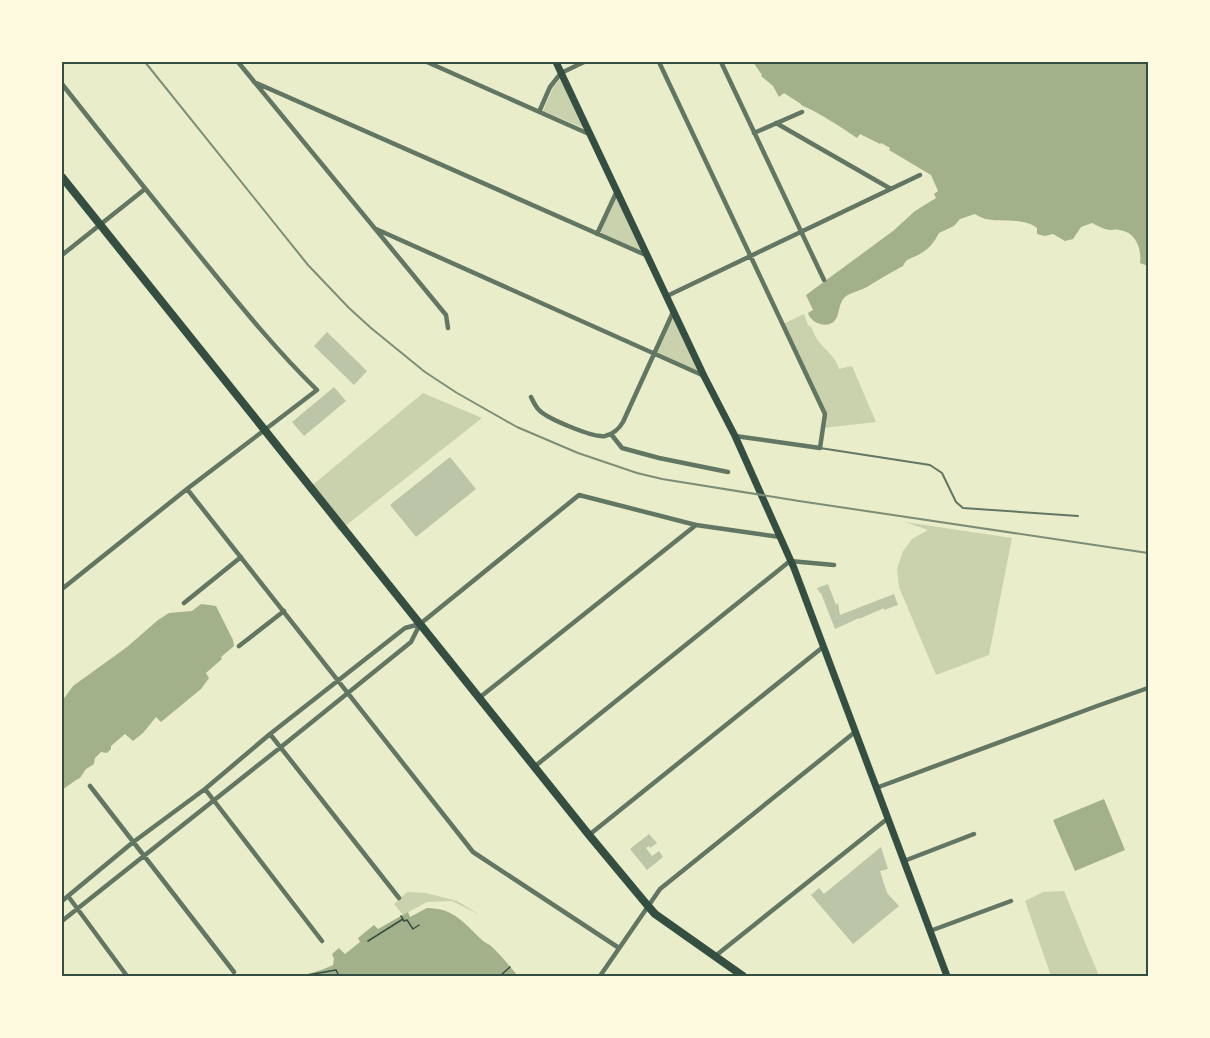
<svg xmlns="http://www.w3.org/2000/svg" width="1210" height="1038" viewBox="0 0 1210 1038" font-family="'Titillium Web',sans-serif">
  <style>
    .green { fill: #cad2ad }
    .water { fill: #a3b18a }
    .building { fill: #bcc5a7 }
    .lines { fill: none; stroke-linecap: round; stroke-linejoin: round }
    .path { stroke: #344e41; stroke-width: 1.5 }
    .service { stroke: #617663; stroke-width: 2 }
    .minor { stroke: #617663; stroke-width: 4.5 }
    .secondary { stroke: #344e41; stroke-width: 7 }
    .primary { stroke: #344e41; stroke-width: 8 }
    .rail { stroke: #7c8e77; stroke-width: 2 }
    .neatline { fill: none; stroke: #344e41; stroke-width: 2 }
  </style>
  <rect width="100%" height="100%" fill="#e9edc9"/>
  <path class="green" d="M 561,78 L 584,128 L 543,111 L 553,88 Z
    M 616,197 L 644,252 L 600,232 Z
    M 804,314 L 808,325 L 812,328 C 817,347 834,351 839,369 L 852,366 L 876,422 L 823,428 L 825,414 L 783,324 Z
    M 674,315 L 701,372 L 656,353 Z
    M 423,393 L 482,418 L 339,531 L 309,488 Z
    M 905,522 L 1012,538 L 989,655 L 936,675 L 899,587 L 897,569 L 903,551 L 912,539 L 928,530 Z
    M 1064,891 L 1099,976 L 1051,976 L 1025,901 L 1043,892 Z
    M 407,892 L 426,893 L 457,901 L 480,915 L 452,901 L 427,902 L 403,915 L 394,904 Z"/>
  <path class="water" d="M 753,62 L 1146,62 L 1148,63 L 1148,266 L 1140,263 C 1142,249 1136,232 1119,230 C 1116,229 1113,230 1110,230 C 1103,229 1098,226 1092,223 L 1081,227 L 1073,239 L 1065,241 L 1053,234 L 1045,236 L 1037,234 L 1037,228 C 1019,214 993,227 975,214 L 960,219 L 954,226 L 939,233 C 934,243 928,250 918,255 C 911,259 906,258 903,266 C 890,273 878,280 867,287 C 860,291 851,292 845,297 C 837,304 841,320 830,324 C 821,327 810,321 808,313 L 813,310 L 806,295 L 893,231 L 915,211 L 936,198 L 934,194 L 938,191 L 931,175 L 889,150 L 890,148 L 881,143 L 880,144 L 860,134 L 857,138 C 839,126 822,114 801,105 L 801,104 L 784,93 L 779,97 L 773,86 L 761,76 L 762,75 Z
    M 201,604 L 216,606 L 233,640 L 234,646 L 221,657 L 222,659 L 206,673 L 209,678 L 201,689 L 161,722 L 156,717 L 143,733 L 133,741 L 125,734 L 111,746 L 111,749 L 107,753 L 101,752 L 95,758 L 94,764 L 86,769 L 80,778 L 76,780 L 62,790 L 62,700 L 65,697 L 73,686 L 127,647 L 158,620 L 169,613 L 192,611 Z
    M 1104,799 L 1125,850 L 1075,871 L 1053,820 Z
    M 427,908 C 454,908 464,923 482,940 C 485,943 490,944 493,948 C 502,956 510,967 518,976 L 281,976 C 291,974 298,975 307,974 C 316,972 325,969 333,965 L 334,959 L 332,954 L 339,948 L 345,954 L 360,942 L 358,938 L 374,925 L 378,929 L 408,912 L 410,917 Z"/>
  <path class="building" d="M 327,332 L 367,371 L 354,385 L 314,346 Z
    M 334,387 L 346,401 L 304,436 L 292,422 Z
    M 450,457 L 476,489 L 416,537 L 390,505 Z
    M 828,584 L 836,605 L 838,603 L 840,615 L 894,594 L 898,605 L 884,610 L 884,608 L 859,619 L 859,618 L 835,629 L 821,593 L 820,593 L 817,588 Z
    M 649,834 L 657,843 L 650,848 L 649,846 L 646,848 L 652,856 L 659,851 L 663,857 L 647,870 L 630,849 Z
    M 881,847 L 888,869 L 880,871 L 887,893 L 899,906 L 853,944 L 811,895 L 819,888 L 824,894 Z"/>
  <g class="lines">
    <path class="path" d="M 401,916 L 404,921 L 407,920 L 413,929 L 419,925
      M 368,941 L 403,919
      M 465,975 L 467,976
      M 302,976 L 336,970 L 339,976
      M 500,976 L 510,967"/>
    <path class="service" d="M 820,448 L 930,465 L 942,473 L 956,502 L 963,508 L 1078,516"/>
    <path class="minor" d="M 238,62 L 446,315 L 448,328
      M 427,62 L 589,134
      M 659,62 L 825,414 L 820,448 L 735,436
      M 721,62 L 824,280
      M 254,82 L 648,256
      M 62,84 C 110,145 159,206 208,266 C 243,309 278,352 317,390 L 187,489 L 62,589
      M 539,112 L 550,87 L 561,73 L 584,62
      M 776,123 L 891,189
      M 754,133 L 802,112
      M 376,229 L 702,375
      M 597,234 L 617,191
      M 62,255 L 145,189
      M 667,296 L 920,175
      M 531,397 C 533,401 535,406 539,410 C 546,418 593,438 605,436 C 613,434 619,429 623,422 L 674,310
      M 611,434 L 622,448 L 659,458 L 728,472
      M 187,489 L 473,852 L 619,948
      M 184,603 L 241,557
      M 239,646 L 284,611
      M 479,698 L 696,525
      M 270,734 L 399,898
      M 534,767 L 790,561 L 834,565
      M 90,786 L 234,972
      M 876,788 L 1097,706 L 1148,688
      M 205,789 L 322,941
      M 589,835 L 823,647
      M 904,861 L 974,834
      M 68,896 L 127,976
      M 62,901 L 132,843 L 205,789 L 270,734 L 405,628 L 420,624 L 579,495 L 696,525 L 780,537
      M 62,921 L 281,747 L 411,642 L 420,624
      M 930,931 L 1011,901
      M 714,957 L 887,819
      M 600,976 L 660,889 L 855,732"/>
    <path class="secondary" d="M 556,62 L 704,376 L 735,436 L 794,568 L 947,976"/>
    <path class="primary" d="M 62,177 L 589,835 L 648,906 L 655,914 L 743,976"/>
    <path class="rail" d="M 145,62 L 308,265 L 349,308 L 371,328 L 425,372 L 457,393 L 517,427 L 578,453 L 637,473 L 662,479 L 799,501 L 1148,553"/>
  </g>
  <rect width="1210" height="1038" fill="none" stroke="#fefae0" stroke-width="126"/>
  <rect x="63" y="63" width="1084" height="912" class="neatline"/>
</svg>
